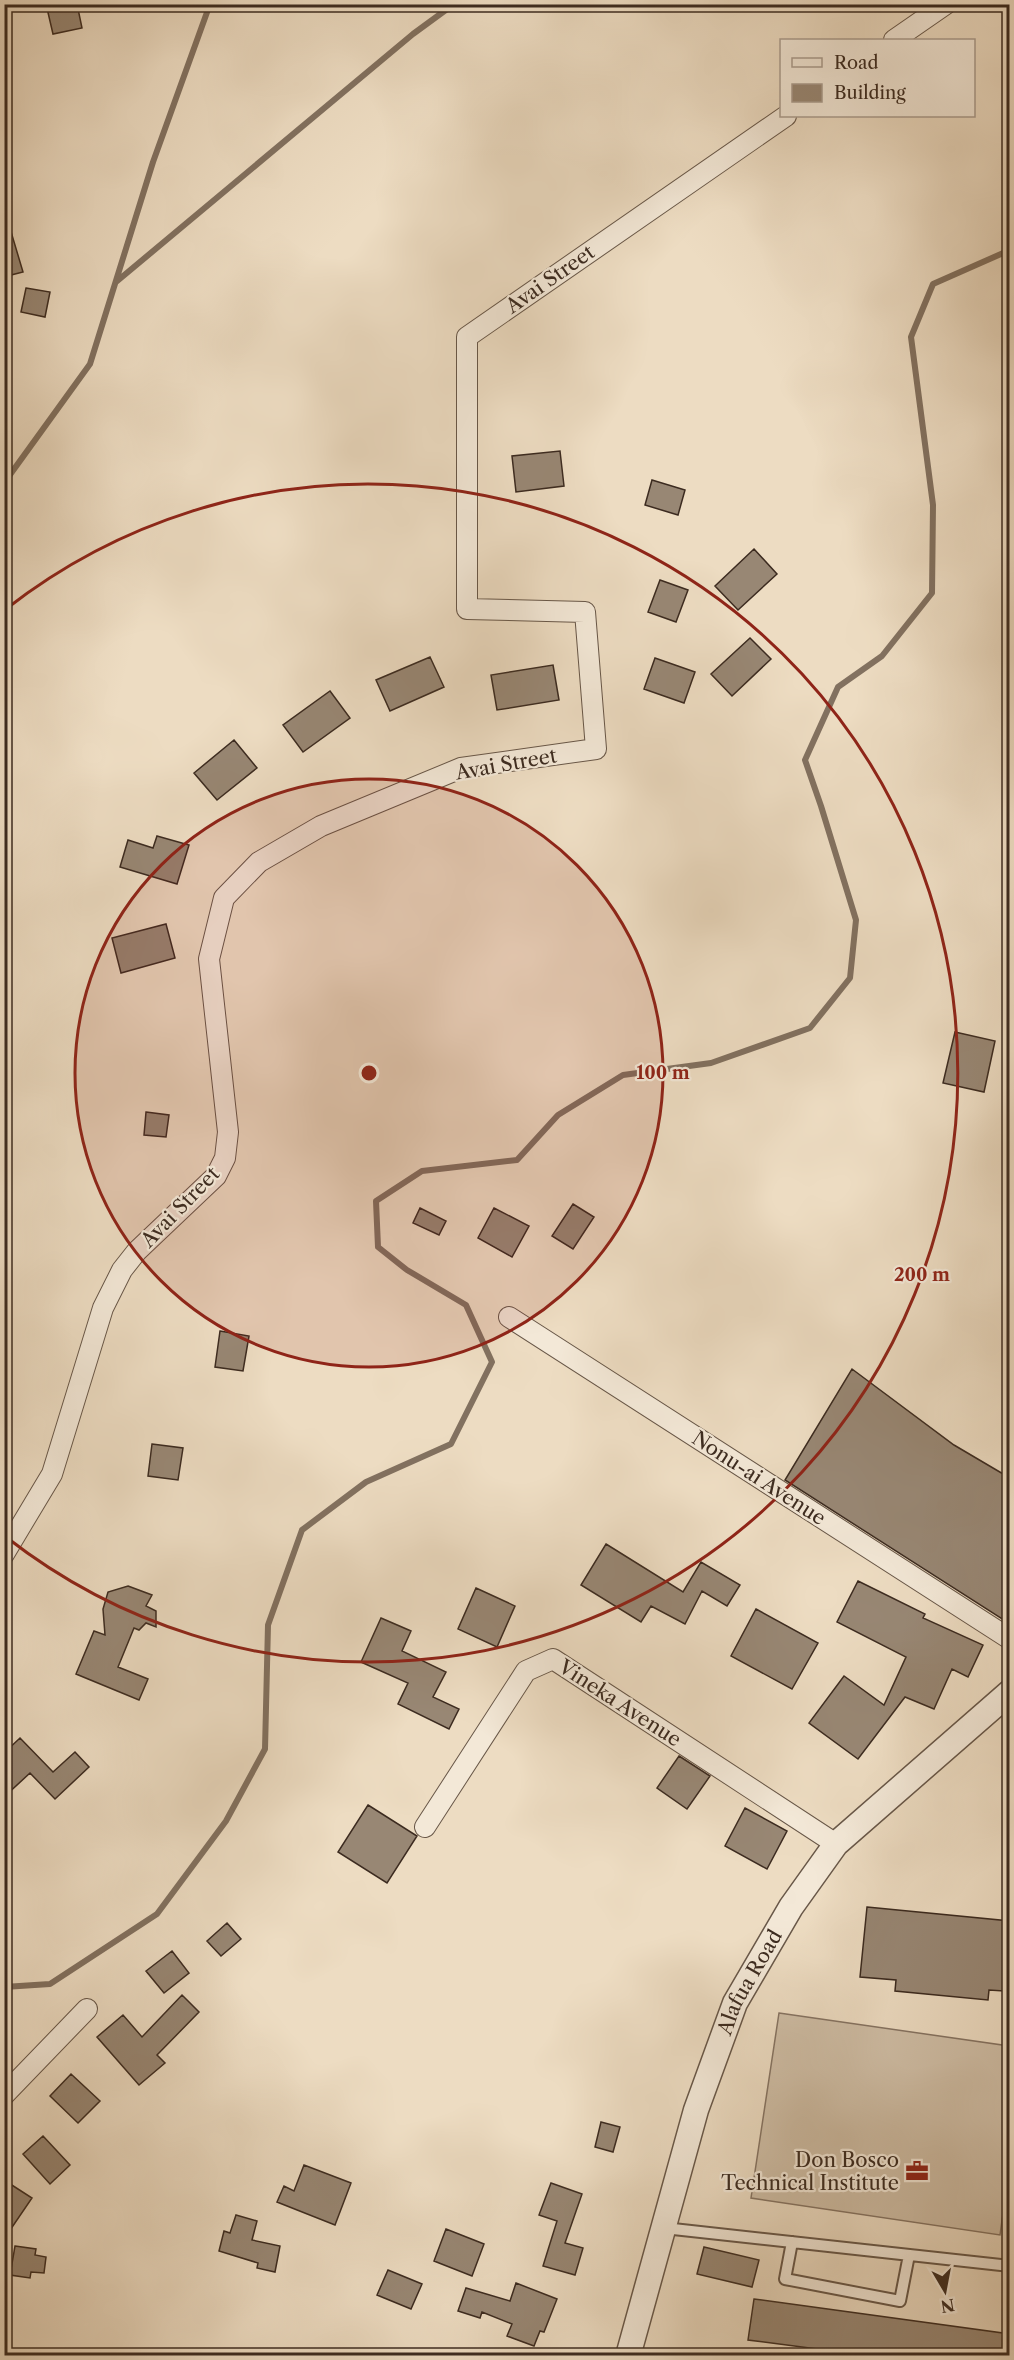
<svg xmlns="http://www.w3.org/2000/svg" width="1014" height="2360" viewBox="0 0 1014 2360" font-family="'Libre Caslon Text',serif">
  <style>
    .garden { fill: #cfbea6; stroke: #867463; stroke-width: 1.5 }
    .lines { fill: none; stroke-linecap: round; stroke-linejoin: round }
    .stream { stroke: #827160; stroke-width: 6 }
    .building { fill: #988774; stroke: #3c2b20; stroke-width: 1.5 }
    .service-casing { stroke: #685748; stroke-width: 14 }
    .minor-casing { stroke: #685748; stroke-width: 22 }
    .tertiary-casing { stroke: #685748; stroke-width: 27 }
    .service { stroke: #f3e8d7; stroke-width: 10 }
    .minor { stroke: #f3e8d7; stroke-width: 20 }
    .tertiary { stroke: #f3e8d7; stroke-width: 24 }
    .ring { fill: none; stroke: #8f2418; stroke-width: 3 }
    .labels { text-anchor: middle; stroke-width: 4.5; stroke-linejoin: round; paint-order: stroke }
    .street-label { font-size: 20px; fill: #3c2b20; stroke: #f3e8d7 }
    .poi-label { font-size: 20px; fill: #3c2b20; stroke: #f3e8d7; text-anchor: end }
    .centre { fill: #8f2418; stroke: #f3e8d7; stroke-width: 3 }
    .ring-label { font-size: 18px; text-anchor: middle; font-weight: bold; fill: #8f2418; stroke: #f3e8d7; stroke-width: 4.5; stroke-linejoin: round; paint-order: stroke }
  </style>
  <rect width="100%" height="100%" fill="#eddcc2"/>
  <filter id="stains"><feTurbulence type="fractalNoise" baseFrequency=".00333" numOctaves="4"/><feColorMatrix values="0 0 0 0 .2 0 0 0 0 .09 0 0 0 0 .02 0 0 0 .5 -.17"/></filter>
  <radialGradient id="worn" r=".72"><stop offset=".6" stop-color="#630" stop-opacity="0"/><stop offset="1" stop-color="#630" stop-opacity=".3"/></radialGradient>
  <path class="garden" d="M 779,2013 L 1009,2046 L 1009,2169 L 1000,2235 L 751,2198 Z"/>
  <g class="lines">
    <path class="stream" d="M 116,282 L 413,34 L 454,4
      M 4,483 L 90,364 L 153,162 L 210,4
      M 4,1987 L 50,1984 L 157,1914 L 226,1821 L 265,1749 L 268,1625 L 302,1530 L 366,1482 L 451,1444 L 492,1362 L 466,1305 L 407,1270 L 378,1247 L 376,1201 L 422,1171 L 517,1160 L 558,1115 L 623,1075 L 711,1063 L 810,1028 L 850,978 L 856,920 L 821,806 L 805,760 L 838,687 L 882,656 L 932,593 L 933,505 L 911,337 L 933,284 L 1010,250"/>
  </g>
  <path class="building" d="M 46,4 L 77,4 L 82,28 L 53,34 Z
    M 4,225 L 9,225 L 23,272 L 7,276 L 4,265 Z
    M 26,288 L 50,292 L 45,317 L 21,312 Z
    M 560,451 L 564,486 L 516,492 L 512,456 Z
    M 652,480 L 685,490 L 678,515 L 645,505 Z
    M 754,549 L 777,574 L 738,610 L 715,586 Z
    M 660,580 L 688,590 L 676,622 L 648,612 Z
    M 750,638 L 771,659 L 732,696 L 711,674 Z
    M 430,657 L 444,687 L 390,711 L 376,680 Z
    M 655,658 L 695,672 L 684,703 L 644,689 Z
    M 553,665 L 559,700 L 497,710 L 491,675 Z
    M 330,691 L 350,718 L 303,752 L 283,725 Z
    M 234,740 L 257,768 L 217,800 L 194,773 Z
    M 157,836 L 189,845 L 177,884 L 120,867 L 128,840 L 153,848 Z
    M 166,924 L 175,958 L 121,973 L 112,938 Z
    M 955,1032 L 995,1041 L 984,1092 L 943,1083 Z
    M 146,1112 L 169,1115 L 166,1137 L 144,1135 Z
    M 573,1204 L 594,1217 L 573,1249 L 552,1236 Z
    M 420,1208 L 446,1221 L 439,1235 L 413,1223 Z
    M 494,1208 L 529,1226 L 512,1257 L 478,1238 Z
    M 220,1331 L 249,1336 L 243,1371 L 215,1367 Z
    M 852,1369 L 954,1445 L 1010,1478 L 1010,1624 L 785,1480 Z
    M 152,1444 L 183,1448 L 178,1480 L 148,1476 Z
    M 606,1544 L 683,1592 L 701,1562 L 740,1585 L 727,1606 L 702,1591 L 685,1624 L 651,1606 L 641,1622 L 581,1585 Z
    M 858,1581 L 925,1614 L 923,1618 L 983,1645 L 968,1677 L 952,1669 L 934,1709 L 905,1697 L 858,1759 L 809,1723 L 844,1676 L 884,1705 L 906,1657 L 837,1622 Z
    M 128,1586 L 152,1595 L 146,1606 L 156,1611 L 156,1627 L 146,1623 L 139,1630 L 134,1628 L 118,1667 L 148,1679 L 139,1700 L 76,1674 L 94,1631 L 105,1635 L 103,1609 L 108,1592 Z
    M 476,1588 L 515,1606 L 497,1647 L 458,1629 Z
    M 756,1609 L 818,1643 L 792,1689 L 731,1656 Z
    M 381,1618 L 411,1631 L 402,1651 L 446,1672 L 433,1697 L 459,1709 L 449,1729 L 398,1704 L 408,1683 L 361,1662 Z
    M 20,1738 L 53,1772 L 75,1752 L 89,1767 L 55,1799 L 30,1773 L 4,1797 L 4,1753 Z
    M 679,1756 L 710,1776 L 687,1809 L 657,1788 Z
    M 368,1805 L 417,1836 L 387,1883 L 338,1852 Z
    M 745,1808 L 787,1831 L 767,1869 L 725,1846 Z
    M 867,1907 L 1010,1921 L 1004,1991 L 989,1990 L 988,2000 L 895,1991 L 896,1980 L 860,1977 Z
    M 227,1923 L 241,1939 L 221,1956 L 207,1941 Z
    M 172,1951 L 189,1973 L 164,1993 L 146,1971 Z
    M 182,1995 L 199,2012 L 157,2055 L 165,2063 L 139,2085 L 97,2037 L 123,2015 L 142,2037 Z
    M 71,2074 L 100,2101 L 78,2123 L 50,2096 Z
    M 601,2122 L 620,2127 L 613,2152 L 595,2147 Z
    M 43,2136 L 70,2165 L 50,2184 L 23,2154 Z
    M 304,2165 L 351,2183 L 335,2225 L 277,2202 L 284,2186 L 294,2191 Z
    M 4,2180 L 32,2198 L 4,2239 Z
    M 551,2183 L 582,2194 L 565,2243 L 583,2248 L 575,2275 L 543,2266 L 557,2221 L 539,2215 Z
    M 236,2215 L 257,2221 L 252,2240 L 280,2246 L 275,2272 L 257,2268 L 258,2263 L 219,2251 L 224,2231 L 230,2233 Z
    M 446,2229 L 484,2244 L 472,2276 L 434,2261 Z
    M 15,2246 L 36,2249 L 35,2255 L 46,2257 L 44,2273 L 31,2272 L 30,2278 L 10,2275 Z
    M 704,2247 L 759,2260 L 752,2287 L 697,2274 Z
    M 388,2270 L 422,2284 L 411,2309 L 377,2295 Z
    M 516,2283 L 557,2299 L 544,2332 L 540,2331 L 534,2346 L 507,2336 L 512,2324 L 482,2312 L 480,2318 L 458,2311 L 466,2288 L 510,2301 Z
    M 754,2299 L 1010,2334 L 1010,2355 L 863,2355 L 748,2340 Z"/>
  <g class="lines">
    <g class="service-casing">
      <path id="service" d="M 664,2228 L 1010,2266
        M 792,2242 L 785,2279 L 900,2301 L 909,2255"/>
    </g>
    <g class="minor-casing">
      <path id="minor" d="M 894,40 L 946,4
        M 509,1317 L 1010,1639
        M 4,1554 L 52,1474 L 103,1308 L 122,1270 L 137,1251 L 216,1176 L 225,1158 L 228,1132 L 209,959 L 224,898 L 259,862 L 321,826 L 461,768 L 596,749 L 585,612 L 467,609 L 467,337 L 786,116
        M 425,1827 L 526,1671 L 553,1659 L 836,1844
        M 4,2095 L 87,2009"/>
    </g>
    <g class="tertiary-casing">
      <g id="tertiary">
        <path id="s1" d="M 628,2356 L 696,2110 L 735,2003 L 791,1907 L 836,1844 L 1010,1692"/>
      </g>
    </g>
    <use href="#service" class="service"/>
    <use href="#minor" class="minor"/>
    <use href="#tertiary" class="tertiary"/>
  </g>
  <circle cx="369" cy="1073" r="294" fill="#8f2418" fill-opacity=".12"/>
  <g class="ring">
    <circle cx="369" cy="1073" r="294"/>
    <path d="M6 609A589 589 0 1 1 6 1537"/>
  </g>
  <defs>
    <g id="office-bare" transform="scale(1.8)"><path d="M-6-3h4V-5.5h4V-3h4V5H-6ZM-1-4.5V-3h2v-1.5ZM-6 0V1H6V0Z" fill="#8f2418" stroke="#f3e8d7" stroke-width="2.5" paint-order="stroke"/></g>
  </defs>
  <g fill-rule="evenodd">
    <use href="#office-bare" x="917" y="2171"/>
  </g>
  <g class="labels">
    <g class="street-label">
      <text transform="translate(550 279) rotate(-35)" y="7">Avai Street</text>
      <text transform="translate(506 764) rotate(-10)" y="7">Avai Street</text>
      <text transform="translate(180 1207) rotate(-46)" y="7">Avai Street</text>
      <text transform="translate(759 1478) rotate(33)" y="7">Nonu-ai Avenue</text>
      <text transform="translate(620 1703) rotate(33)" y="7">Vineka Avenue</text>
      <text dy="7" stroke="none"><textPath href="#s1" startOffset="394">Alafua Road</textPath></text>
    </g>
    <g class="poi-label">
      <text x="899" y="2167">Don Bosco<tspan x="899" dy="23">Technical Institute</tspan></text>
    </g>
  </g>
  <circle cx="369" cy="1073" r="9" class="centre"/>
  <g class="ring-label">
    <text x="663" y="1079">100 m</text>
    <text x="922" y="1281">200 m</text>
  </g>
  <rect width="1014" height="2360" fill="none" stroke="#eddcc2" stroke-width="24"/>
  <rect x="6" y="6" width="1002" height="2348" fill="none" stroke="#3c2b20" stroke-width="3"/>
  <rect x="12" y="12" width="990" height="2336" fill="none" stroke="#3c2b20" stroke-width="1.5"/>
  <rect x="780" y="39" width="195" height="78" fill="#f3e8d7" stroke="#aa9c8e" stroke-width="1.5"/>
  <rect x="792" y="58" width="30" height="9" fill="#f3e8d7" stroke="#aa9c8e" stroke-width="1.5"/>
  <text x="834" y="69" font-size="18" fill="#3c2b20">Road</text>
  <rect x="792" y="84" width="30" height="18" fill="#988774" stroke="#aa9c8e" stroke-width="1.5"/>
  <text x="834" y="99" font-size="18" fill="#3c2b20">Building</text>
  <g transform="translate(945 2291) rotate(170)" stroke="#f3e8d7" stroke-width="4.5" paint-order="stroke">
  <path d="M0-4.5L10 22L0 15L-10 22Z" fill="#3c2b20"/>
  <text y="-9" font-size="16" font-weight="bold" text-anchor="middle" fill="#3c2b20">N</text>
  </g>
  <rect width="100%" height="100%" filter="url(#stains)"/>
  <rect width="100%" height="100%" fill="url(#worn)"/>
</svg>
